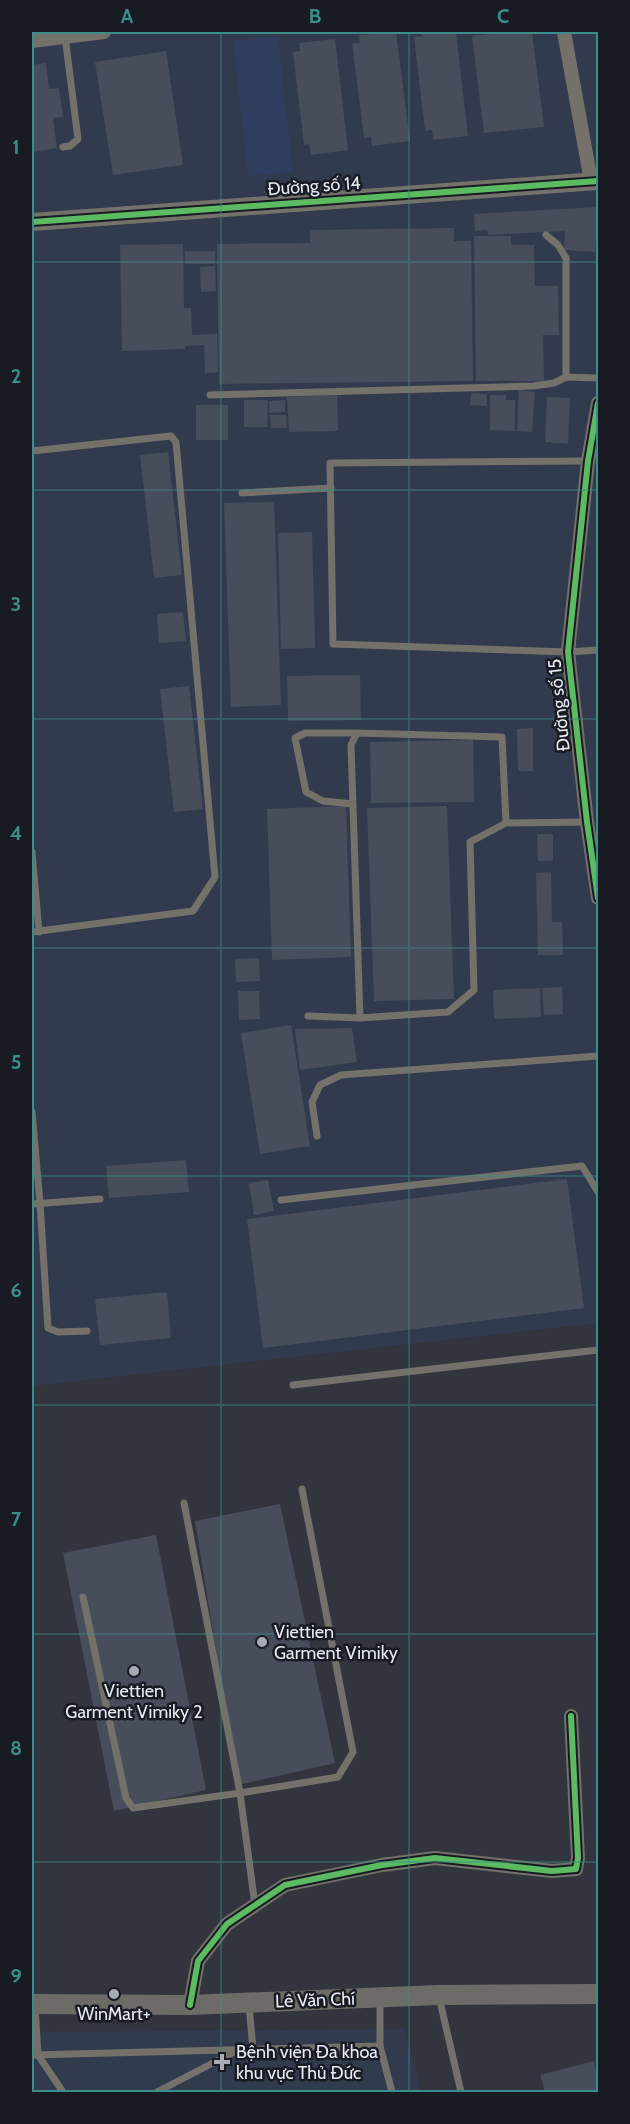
<svg xmlns="http://www.w3.org/2000/svg" width="630" height="2124" viewBox="0 0 630 2124" font-family="Cabin,sans-serif">
  <style>
    .built { fill: #323a4d }
    .green { fill: #2f3d5e }
    .building { fill: #484d5b }
    .lines { fill: none; stroke-linecap: round; stroke-linejoin: round }
    .service { stroke: #74716b; stroke-width: 7 }
    .minor { stroke: #74716b; stroke-width: 14 }
    .tertiary { stroke: #74716b; stroke-width: 18 }
    .secondary { stroke: #6d6b67; stroke-width: 20 }
    .cycleway-casing { stroke: #181b22; stroke-width: 10 }
    .cycleway { stroke: #5cba63; stroke-width: 6 }
    .grid { fill: none; stroke: #3a8d89; stroke-width: 1.5; stroke-opacity: 0.55 }
    .poi-dot { fill: #a7abb4; stroke: #181b22; stroke-width: 2 }
    .labels { text-anchor: middle; stroke-width: 5; stroke-linejoin: round; paint-order: stroke }
    .street-label { font-size: 18px; fill: #e6eaf4; stroke: #181b22 }
    .poi-label { font-size: 18px; fill: #e6eaf4; stroke: #181b22; text-anchor: start }
    .neatline { fill: none; stroke: #3a8d89; stroke-width: 2 }
    .grid-label { font-size: 20px; text-anchor: middle; font-weight: bold; fill: #3a8d89 }
  </style>
  <rect width="100%" height="100%" fill="#32353d"/>
  <path class="built" d="M 32,32 L 598,32 L 598,1323 L 32,1386 Z
    M 405,2029 L 421,2092 L 32,2092 L 32,2032 Z"/>
  <path class="green" d="M 278,36 L 293,172 L 248,176 L 233,41 Z"/>
  <path class="building" d="M 396,32 L 410,141 L 372,146 L 371,137 L 364,138 L 352,43 L 360,43 L 359,35 Z
    M 421,32 L 456,32 L 468,136 L 433,140 L 432,130 L 425,131 L 414,37 L 422,36 Z
    M 508,32 L 532,32 L 544,127 L 484,133 L 472,36 Z
    M 335,39 L 348,150 L 311,155 L 309,144 L 304,145 L 293,52 L 300,51 L 299,43 Z
    M 166,51 L 183,165 L 113,175 L 95,62 Z
    M 46,63 L 49,89 L 59,88 L 63,117 L 53,118 L 57,148 L 32,152 L 32,65 Z
    M 598,207 L 595,252 L 564,250 L 565,231 L 488,235 L 487,230 L 475,231 L 474,214 Z
    M 454,228 L 454,241 L 471,241 L 473,381 L 219,384 L 217,244 L 310,243 L 310,230 Z
    M 474,236 L 511,236 L 511,245 L 534,245 L 535,286 L 558,286 L 559,335 L 543,335 L 544,381 L 476,381 Z
    M 183,244 L 184,308 L 191,308 L 192,335 L 217,334 L 218,372 L 205,373 L 204,345 L 185,346 L 185,349 L 122,351 L 120,245 Z
    M 185,251 L 215,251 L 215,264 L 185,264 Z
    M 215,266 L 216,291 L 201,292 L 200,267 Z
    M 519,390 L 535,392 L 532,432 L 517,431 Z
    M 471,393 L 487,394 L 487,406 L 470,405 Z
    M 337,395 L 338,431 L 289,432 L 287,397 Z
    M 490,395 L 506,395 L 506,400 L 515,400 L 515,431 L 490,430 Z
    M 547,397 L 570,398 L 568,444 L 545,442 Z
    M 244,400 L 268,400 L 267,427 L 244,427 Z
    M 285,400 L 285,412 L 269,413 L 269,401 Z
    M 196,405 L 228,405 L 228,440 L 196,440 Z
    M 270,415 L 286,415 L 287,428 L 271,428 Z
    M 168,452 L 182,575 L 154,578 L 140,455 Z
    M 274,502 L 281,705 L 231,707 L 224,503 Z
    M 312,532 L 315,648 L 281,649 L 278,533 Z
    M 183,612 L 186,641 L 159,643 L 157,614 Z
    M 360,675 L 361,720 L 288,721 L 287,676 Z
    M 189,686 L 203,809 L 174,812 L 160,689 Z
    M 533,728 L 533,771 L 518,771 L 517,729 Z
    M 473,740 L 474,802 L 371,803 L 370,742 Z
    M 346,806 L 351,957 L 272,960 L 267,809 Z
    M 447,806 L 454,999 L 374,1001 L 367,808 Z
    M 537,834 L 553,834 L 553,861 L 538,861 Z
    M 551,872 L 552,922 L 562,922 L 563,955 L 538,955 L 536,873 Z
    M 259,958 L 260,981 L 236,982 L 235,959 Z
    M 562,987 L 563,1014 L 544,1015 L 542,988 Z
    M 540,988 L 541,1017 L 494,1019 L 493,990 Z
    M 238,991 L 259,991 L 260,1019 L 239,1020 Z
    M 291,1025 L 310,1146 L 260,1154 L 241,1033 Z
    M 352,1028 L 357,1062 L 300,1070 L 295,1029 Z
    M 186,1160 L 189,1192 L 109,1198 L 106,1166 Z
    M 567,1179 L 584,1308 L 263,1348 L 247,1219 Z
    M 268,1180 L 274,1211 L 254,1215 L 249,1183 Z
    M 167,1292 L 171,1338 L 100,1345 L 95,1299 Z
    M 280,1504 L 335,1763 L 238,1785 L 195,1521 Z
    M 156,1535 L 206,1790 L 114,1811 L 63,1553 Z
    M 594,2061 L 598,2081 L 598,2092 L 545,2092 L 540,2075 Z"/>
  <g class="lines">
    <path class="service" d="M 63,147 L 70,146 L 78,139 L 65,36
      M 546,235 L 558,245 L 566,258 L 566,377
      M 210,395 L 533,386 L 554,383 L 566,377 L 598,378
      M 32,451 L 171,436 L 176,442 L 215,877 L 193,911 L 32,932
      M 588,461 L 330,463 L 333,644 L 568,652 L 598,650
      M 242,493 L 331,488
      M 353,804 L 323,801 L 306,792 L 295,738 L 305,733 L 357,733
      M 32,852 L 39,932
      M 308,1016 L 360,1018 L 448,1012 L 474,990 L 470,842 L 506,823 L 587,822
      M 360,1018 L 351,745 L 357,733 L 502,737 L 506,823
      M 32,1112 L 40,1203 L 48,1328 L 58,1332 L 87,1331
      M 317,1136 L 312,1102 L 320,1085 L 341,1075 L 598,1056
      M 281,1200 L 582,1166 L 598,1192
      M 32,1204 L 100,1199
      M 293,1385 L 598,1350
      M 184,1503 L 240,1793 L 338,1777 L 353,1752 L 302,1489
      M 83,1597 L 126,1798 L 133,1808 L 240,1793 L 255,1905
      M 439,1997 L 461,2092
      M 380,2000 L 380,2046 L 392,2092
      M 249,2005 L 253,2049
      M 35,2006 L 38,2055 L 63,2092
      M 32,2055 L 380,2046
      M 157,2092 L 234,2052"/>
    <path class="minor" d="M 564,32 L 591,181
      M 32,41 L 104,32
      M 598,403 L 588,461 L 568,652 L 587,822 L 598,898
      M 190,2005 L 198,1961 L 227,1924 L 285,1885 L 382,1865 L 435,1858 L 552,1871 L 576,1869 L 578,1858 L 571,1716"/>
    <path class="tertiary" d="M 32,222 L 598,181"/>
    <path class="secondary" d="M 32,2004 L 190,2005 L 438,1995 L 598,1994"/>
    <g class="cycleway-casing">
      <path id="cycleway" d="M 32,222 L 598,181
        M 598,403 L 588,461 L 568,652 L 587,822 L 598,898
        M 190,2005 L 198,1961 L 227,1924 L 285,1885 L 382,1865 L 435,1858 L 552,1871 L 576,1869 L 578,1858 L 571,1716"/>
    </g>
    <use href="#cycleway" class="cycleway"/>
  </g>
  <path class="grid" d="M 221,32 L 221,2092M 409,32 L 409,2092M 32,262 L 598,262M 32,490 L 598,490M 32,719 L 598,719M 32,948 L 598,948M 32,1176 L 598,1176M 32,1405 L 598,1405M 32,1634 L 598,1634M 32,1862 L 598,1862"/>
  <g class="poi-dot">
    <circle cx="262" cy="1642" r="6"/>
    <circle cx="134" cy="1671" r="6"/>
    <circle cx="114" cy="1994" r="6"/>
    <path d="M219 2053h6v6h6v6h-6v6h-6v-6h-6v-6h6z"/>
  </g>
  <g class="labels">
    <g class="street-label">
      <text transform="translate(314 186) rotate(-4)" y="6">Đường số 14</text>
      <text transform="translate(559 705) rotate(-96)" y="6">Đường số 15</text>
      <text transform="translate(315 2000) rotate(-2)" y="6">Lê Văn Chí</text>
    </g>
    <g class="poi-label">
      <text x="274" y="1638">Viettien<tspan x="274" dy="21">Garment Vimiky</tspan></text>
      <text x="134" y="1697" text-anchor="middle">Viettien<tspan x="134" dy="21">Garment Vimiky 2</tspan></text>
      <text x="114" y="2020" text-anchor="middle">WinMart+</text>
      <text x="236" y="2058">Bệnh viện Đa khoa<tspan x="236" dy="21">khu vực Thủ Đức</tspan></text>
    </g>
  </g>
  <rect width="630" height="2124" fill="none" stroke="#181b22" stroke-width="66"/>
  <rect x="33" y="33" width="564" height="2058" class="neatline"/>
  <g class="grid-label">
    <text x="127" y="23">A</text>
    <text x="315" y="23">B</text>
    <text x="503" y="23">C</text>
    <text x="16" y="154">1</text>
    <text x="16" y="383">2</text>
    <text x="16" y="611">3</text>
    <text x="16" y="840">4</text>
    <text x="16" y="1069">5</text>
    <text x="16" y="1297">6</text>
    <text x="16" y="1526">7</text>
    <text x="16" y="1755">8</text>
    <text x="16" y="1983">9</text>
  </g>
</svg>
